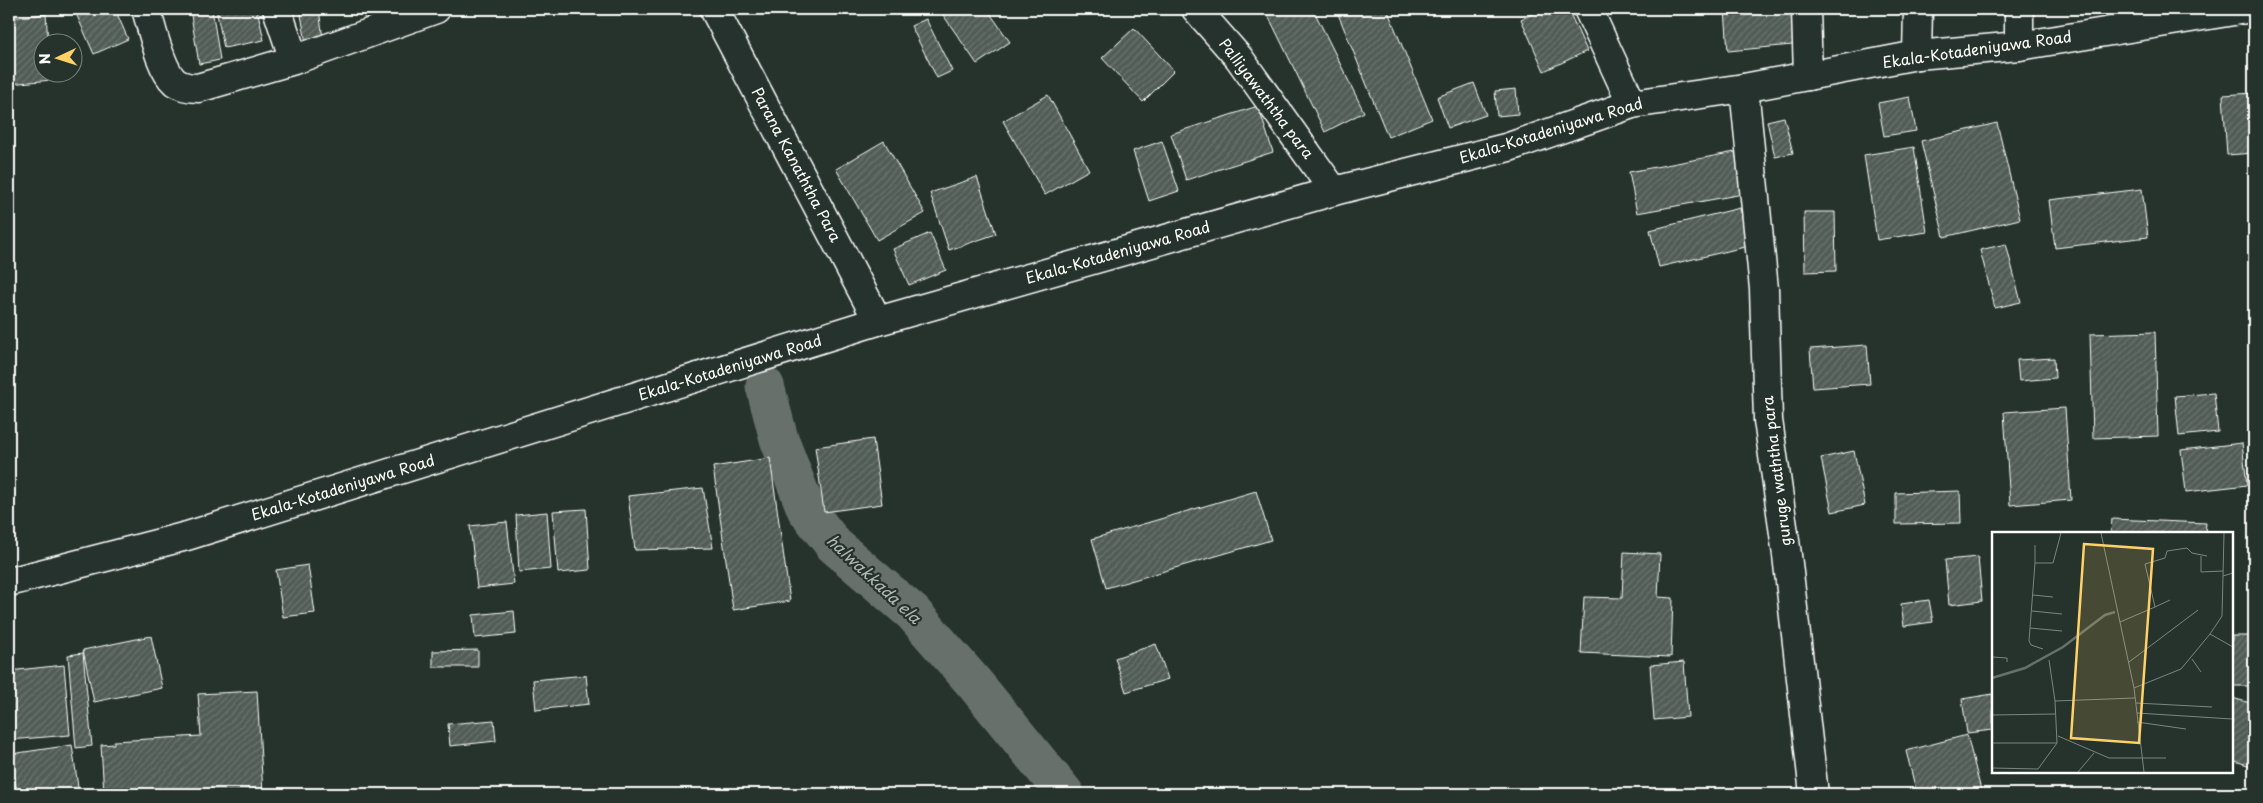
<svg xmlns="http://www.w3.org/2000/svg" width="2263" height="803" viewBox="0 0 2263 803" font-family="'Playpen Sans',sans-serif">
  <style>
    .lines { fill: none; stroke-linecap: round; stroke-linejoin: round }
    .canal { stroke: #67706c; stroke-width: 39 }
    .building { fill: url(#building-hatch); stroke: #fff }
    .minor-casing { stroke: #fff; stroke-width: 31 }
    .major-casing { stroke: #fff; stroke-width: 31 }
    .minor { stroke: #26332d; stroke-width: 28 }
    .major { stroke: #26332d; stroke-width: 28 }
    .labels { text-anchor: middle; stroke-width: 4.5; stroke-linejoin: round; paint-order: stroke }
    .street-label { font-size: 15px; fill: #fff; stroke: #26332d }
    .water-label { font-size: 16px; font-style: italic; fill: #b3b8b6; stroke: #26332d }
    .inset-river { fill: none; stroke: #67706c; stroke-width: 2.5 }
    .inset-road { fill: none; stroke: #7d8581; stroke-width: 1 }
    .view { fill: #ffd166; fill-opacity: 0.15; stroke: #ffd166; stroke-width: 2.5 }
    .inset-edge { fill: none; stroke: #fff; stroke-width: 2.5 }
  </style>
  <defs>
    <pattern id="building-hatch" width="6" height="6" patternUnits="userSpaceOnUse" patternTransform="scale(1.25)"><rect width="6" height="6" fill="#515c57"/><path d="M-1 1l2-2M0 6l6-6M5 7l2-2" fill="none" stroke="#6b7470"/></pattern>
  </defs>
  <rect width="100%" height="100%" fill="#26332d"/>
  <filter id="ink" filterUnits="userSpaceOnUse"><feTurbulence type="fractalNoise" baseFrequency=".02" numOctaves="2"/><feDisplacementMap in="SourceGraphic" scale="10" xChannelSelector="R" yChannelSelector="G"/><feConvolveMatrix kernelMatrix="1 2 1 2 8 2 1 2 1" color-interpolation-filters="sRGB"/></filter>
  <g filter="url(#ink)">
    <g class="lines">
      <path class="canal" d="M 765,386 L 779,439 L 806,509 L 834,545 L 913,613 L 975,684 L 1065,794"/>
    </g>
    <path class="building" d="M 74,9 L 115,9 L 128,39 L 94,54 Z
      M 190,9 L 212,9 L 220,60 L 199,64 Z
      M 216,9 L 257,9 L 264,40 L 224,48 Z
      M 300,9 L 319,9 L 323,39 L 306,43 Z
      M 360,9 L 415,9 L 371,31 Z
      M 939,9 L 987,9 L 1010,42 L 977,64 Z
      M 1265,9 L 1313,9 L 1364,112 L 1325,132 Z
      M 1336,9 L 1387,9 L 1432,119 L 1388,137 Z
      M 1543,9 L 1568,9 L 1587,51 L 1544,71 L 1521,19 Z
      M 1725,9 L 1800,9 L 1803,44 L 1728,51 Z
      M 46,14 L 48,42 L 42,42 L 42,72 L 51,72 L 52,80 L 9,84 L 9,18 Z
      M 926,19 L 952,71 L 937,78 L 911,26 Z
      M 1134,28 L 1174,71 L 1143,102 L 1102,58 Z
      M 1474,83 L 1486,115 L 1448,128 L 1437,97 Z
      M 1516,89 L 1518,114 L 1497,116 L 1495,91 Z
      M 2254,93 L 2254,153 L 2227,155 L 2223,95 Z
      M 1048,95 L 1089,170 L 1045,195 L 1003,121 Z
      M 1910,97 L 1916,131 L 1884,136 L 1878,103 Z
      M 1258,106 L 1273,152 L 1186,180 L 1171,134 Z
      M 1784,117 L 1793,153 L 1775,157 L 1767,121 Z
      M 1997,123 L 2020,219 L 1944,237 L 1921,141 Z
      M 884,141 L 925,213 L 877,240 L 836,169 Z
      M 1162,141 L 1179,191 L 1149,201 L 1133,151 Z
      M 1914,147 L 1927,232 L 1877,240 L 1864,155 Z
      M 1735,152 L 1743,194 L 1637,213 L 1629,172 Z
      M 977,177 L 996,234 L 949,250 L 930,193 Z
      M 2142,189 L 2148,237 L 2055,248 L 2049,200 Z
      M 1740,208 L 1749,246 L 1659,267 L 1650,230 Z
      M 1804,212 L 1835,212 L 1836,271 L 1805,272 Z
      M 930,233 L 946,270 L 909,285 L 893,249 Z
      M 2006,244 L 2021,302 L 1995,308 L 1980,250 Z
      M 2155,332 L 2158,436 L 2093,438 L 2090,334 Z
      M 1867,345 L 1870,384 L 1813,388 L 1810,349 Z
      M 2054,358 L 2055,378 L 2019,381 L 2017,360 Z
      M 2214,393 L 2218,432 L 2179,436 L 2175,396 Z
      M 2065,408 L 2071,500 L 2010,505 L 2004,412 Z
      M 873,439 L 882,504 L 824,512 L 815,447 Z
      M 2242,443 L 2247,485 L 2186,492 L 2181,450 Z
      M 1854,451 L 1865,505 L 1832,512 L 1821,458 Z
      M 770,458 L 790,601 L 733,610 L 713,467 Z
      M 703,488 L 713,548 L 635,550 L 628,496 Z
      M 1256,491 L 1271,540 L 1106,588 L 1092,539 Z
      M 1960,491 L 1961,523 L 1896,524 L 1896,493 Z
      M 586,509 L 590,570 L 558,573 L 553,511 Z
      M 547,512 L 551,569 L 519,572 L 516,515 Z
      M 2112,519 L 2206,523 L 2205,533 L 2111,533 Z
      M 507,522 L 514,584 L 477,588 L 470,526 Z
      M 1624,552 L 1660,554 L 1658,597 L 1673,598 L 1671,657 L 1581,653 L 1584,597 L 1622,598 Z
      M 1978,557 L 1982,601 L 1949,605 L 1945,560 Z
      M 308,565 L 315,613 L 283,617 L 276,570 Z
      M 1929,600 L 1933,622 L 1904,626 L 1901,604 Z
      M 514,611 L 516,634 L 475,638 L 473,615 Z
      M 151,636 L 162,688 L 94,702 L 83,650 Z
      M 2232,636 L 2254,636 L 2254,686 L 2232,686 Z
      M 1156,644 L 1168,679 L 1126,692 L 1115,658 Z
      M 478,650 L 478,667 L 433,667 L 433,651 Z
      M 83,653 L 92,746 L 76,748 L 68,655 Z
      M 1684,662 L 1688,717 L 1654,720 L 1650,665 Z
      M 64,665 L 70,735 L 9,740 L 9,671 Z
      M 586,675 L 589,704 L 536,710 L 533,680 Z
      M 257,691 L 263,794 L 104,794 L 101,745 L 114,744 L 114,741 L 201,736 L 198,694 Z
      M 1993,694 L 1993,730 L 1967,733 L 1962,699 Z
      M 2232,698 L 2254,704 L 2254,767 L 2232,760 Z
      M 494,720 L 496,741 L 450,746 L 448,724 Z
      M 1967,735 L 1982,794 L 1917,794 L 1906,751 Z
      M 72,745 L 79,794 L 17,794 L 11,754 Z"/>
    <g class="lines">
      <g class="minor-casing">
        <path id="minor" d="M 146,9 C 152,28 160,69 175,82 C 182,87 190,88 198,88 L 294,60 L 436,9
          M 277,9 L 294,60
          M 714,9 L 878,321
          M 1196,9 L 1239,58 L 1334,191
          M 1588,9 L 1632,104
          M 1806,9 L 1808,76
          M 2019,9 L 2019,46
          M 1917,55 L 1918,9
          M 1744,88 L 1764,289 L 1768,420 L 1787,555 L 1814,794"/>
      </g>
      <g class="major-casing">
        <path id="major" d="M 9,582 L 187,536 L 878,321 L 1334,191 L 1509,147 L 1632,104 L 1744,88 L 1917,55 L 2019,46 L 2246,9"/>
      </g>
      <use href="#minor" class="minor"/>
      <use href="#major" class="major"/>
    </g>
  </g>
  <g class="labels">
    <g class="street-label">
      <text transform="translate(1977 50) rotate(-8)" y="5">Ekala-Kotadeniyawa Road</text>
      <text transform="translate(1266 99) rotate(53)" y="5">Palliyawaththa para</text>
      <text transform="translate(1551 131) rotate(-17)" y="5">Ekala-Kotadeniyawa Road</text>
      <text transform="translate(796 165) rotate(62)" y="5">Parana Kanaththa Para</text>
      <text transform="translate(1118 253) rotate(-16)" y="5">Ekala-Kotadeniyawa Road</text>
      <text transform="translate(730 368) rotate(-17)" y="5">Ekala-Kotadeniyawa Road</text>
      <text transform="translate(1777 471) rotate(-97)" y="5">guruge waththa para</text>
      <text transform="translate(343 488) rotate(-17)" y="5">Ekala-Kotadeniyawa Road</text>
    </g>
    <g class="water-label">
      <text transform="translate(874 579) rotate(43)" y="6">halwakkada ela</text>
    </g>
  </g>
  <g transform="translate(1992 532)">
    <rect width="241" height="241" fill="#26332d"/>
    <path class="inset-river" d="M 0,146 L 33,136 L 71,115 L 113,83 L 123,80"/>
    <path class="inset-road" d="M 109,1 L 142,156 L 152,240M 209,24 L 209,40 L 231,39M 43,31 L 43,13M 231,44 L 232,1M 41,63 L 61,65M 163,75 L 178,68M 40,79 L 70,82M 128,90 L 163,75 L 153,32 L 173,26 L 175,19 L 195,16 L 200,21 L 215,24M 38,96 L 70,99M 218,102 L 230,84 L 231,44 L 241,41M 51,117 L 39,113 L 37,109 L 43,31 L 61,31 L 69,1M 0,120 L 0,125 L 15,126 L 15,130M 200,127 L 209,140M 57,128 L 63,169M 137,130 L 206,78M 142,156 L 189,137 L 218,102 L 241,115M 144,171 L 220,175M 145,181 L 240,187M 0,183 L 63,182M 145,190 L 194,197M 66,204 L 117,226 L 174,226M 0,211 L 65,211 L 63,169 L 143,166M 0,236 L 46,237 L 65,211M 86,240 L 102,221"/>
    <path class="view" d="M 92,12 L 161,17 L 147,211 L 79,206 Z"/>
    <rect width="241" height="241" class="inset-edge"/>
  </g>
  <rect width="2263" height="803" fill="none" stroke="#26332d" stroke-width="30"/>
  <rect x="15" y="15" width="2233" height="773" fill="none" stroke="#fff" stroke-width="2" filter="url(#ink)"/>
  <g transform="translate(58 58) rotate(266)"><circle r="24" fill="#26332d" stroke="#7d8581"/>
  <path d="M0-4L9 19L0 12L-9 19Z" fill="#ffd166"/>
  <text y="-8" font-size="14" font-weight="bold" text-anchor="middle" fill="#ffffff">N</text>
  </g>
</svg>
